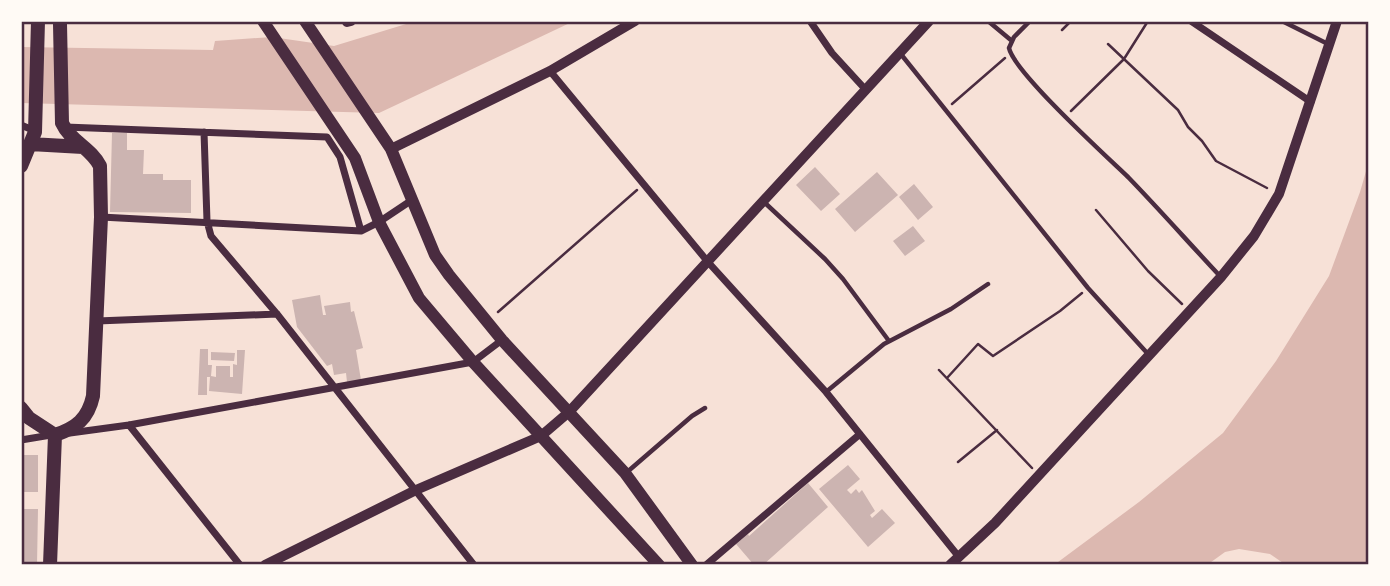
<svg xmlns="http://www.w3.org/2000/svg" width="1390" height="586" viewBox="0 0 1390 586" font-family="Helvetica,sans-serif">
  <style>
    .water { fill: #dcb8b0 }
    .building { fill: #ccb4b1 }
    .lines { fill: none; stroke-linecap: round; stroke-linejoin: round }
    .path { stroke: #4a2c40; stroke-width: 2.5 }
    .service { stroke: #4a2c40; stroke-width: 4.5 }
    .minor { stroke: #4a2c40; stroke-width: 7 }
    .tertiary { stroke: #4a2c40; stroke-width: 10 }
    .secondary { stroke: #4a2c40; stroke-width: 12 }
    .primary { stroke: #4a2c40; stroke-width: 14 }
    .neatline { fill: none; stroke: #4a2c40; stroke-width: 2.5 }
  </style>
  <rect width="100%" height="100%" fill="#f7e1d7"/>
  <path class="water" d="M 416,21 L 574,21 L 379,113 L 21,103 L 21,47 L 213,50 L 215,41 L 272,37 L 334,46 Z
    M 1369,161 L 1369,565 L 1286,565 L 1270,554 L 1239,549 L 1225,552 L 1207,565 L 1054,565 L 1139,502 L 1223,433 L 1276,361 L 1329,276 L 1360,192 Z"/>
  <path class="building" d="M 112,133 L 127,133 L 127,150 L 144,150 L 143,174 L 163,174 L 163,180 L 191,180 L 191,213 L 110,212 Z
    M 815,167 L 840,194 L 821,211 L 796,185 Z
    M 877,172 L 898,195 L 855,232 L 835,209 Z
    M 914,184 L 933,207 L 918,220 L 899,197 Z
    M 913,226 L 925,241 L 905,256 L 893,241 Z
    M 320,295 L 323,315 L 326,315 L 324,306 L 350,302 L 351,312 L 354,311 L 363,348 L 356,350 L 361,380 L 347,382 L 346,373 L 334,375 L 332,364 L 327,366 L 297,327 L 292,300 Z
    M 200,349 L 208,349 L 208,365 L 212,365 L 211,376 L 216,377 L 216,366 L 230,366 L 230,377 L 233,377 L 233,364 L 237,365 L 237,350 L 245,350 L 242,394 L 209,391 L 210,377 L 207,377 L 207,395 L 198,395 Z
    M 211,352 L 235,353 L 234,361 L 211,360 Z
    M 21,455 L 38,455 L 38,492 L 21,492 Z
    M 848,465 L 860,479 L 847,490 L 851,494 L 856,489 L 859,493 L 862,490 L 875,511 L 870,515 L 872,518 L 882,509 L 895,523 L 868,547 L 819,489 Z
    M 808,483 L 828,507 L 763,565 L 754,565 L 736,544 L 748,534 L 749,536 Z
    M 21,509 L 38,509 L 37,565 L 21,565 Z"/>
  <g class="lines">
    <path class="path" d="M 1062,30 L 1071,21
      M 1108,44 L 1178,110 L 1188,127 L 1202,141 L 1216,161 L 1267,188
      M 952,104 L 1005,58
      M 1071,111 L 1124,59 L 1148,21
      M 1096,210 L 1148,271 L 1182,304
      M 498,312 L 637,190
      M 939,370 L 1032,468
      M 947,378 L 978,344 L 993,356 L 1060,311 L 1082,293
      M 958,462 L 997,430"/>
    <path class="service" d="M 988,21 L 1012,41
      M 1030,21 L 1014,37 L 1009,48 C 1014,72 1105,155 1128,177 C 1159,209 1189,243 1219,275
      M 1282,21 L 1328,44
      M 900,53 L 1088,288 L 1148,354
      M 764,202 L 825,259 L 843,279 L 889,341
      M 826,392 L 884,344 L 951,309 L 988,284
      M 626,473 L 692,416 L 705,408"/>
    <path class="minor" d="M 810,21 L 832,53 L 865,89
      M 1191,21 L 1311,102
      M 550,71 L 708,262 L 826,392 L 959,557
      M 21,125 L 35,131
      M 65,127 L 327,137 L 340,157 L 361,231
      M 204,132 L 207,221 L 211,236 L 277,314 L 474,565
      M 101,217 L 361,231 L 379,222 L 412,200
      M 97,321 L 277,314
      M 129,425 L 240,565
      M 70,433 L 129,425 L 473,362 L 502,340
      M 21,440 L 51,435
      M 706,565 L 860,434"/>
    <path class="tertiary" d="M 347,22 L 351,21
      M 391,149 L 550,71 L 635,21
      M 265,565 L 416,490 L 541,436 L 569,412 L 929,21
      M 950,565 L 995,523 L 1221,277 L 1254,236 L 1279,194 L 1337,21"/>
    <path class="secondary" d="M 263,21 L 355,158 L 379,222 L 419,298 L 473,362 L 659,565
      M 305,21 L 391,149 L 435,255 L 449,275 L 502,340 L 625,473 L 692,565"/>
    <path class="primary" d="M 30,144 L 83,147
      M 21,166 L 35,132 L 38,21
      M 21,408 L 29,418 L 55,435
      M 55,435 C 76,428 88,419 93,396 L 101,217 L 100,166 C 91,148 70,141 62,123 L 60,24
      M 50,565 L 55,435"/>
  </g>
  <rect width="1390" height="586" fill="none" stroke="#fffaf5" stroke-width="46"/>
  <rect x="23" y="23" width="1344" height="540" class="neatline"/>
</svg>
